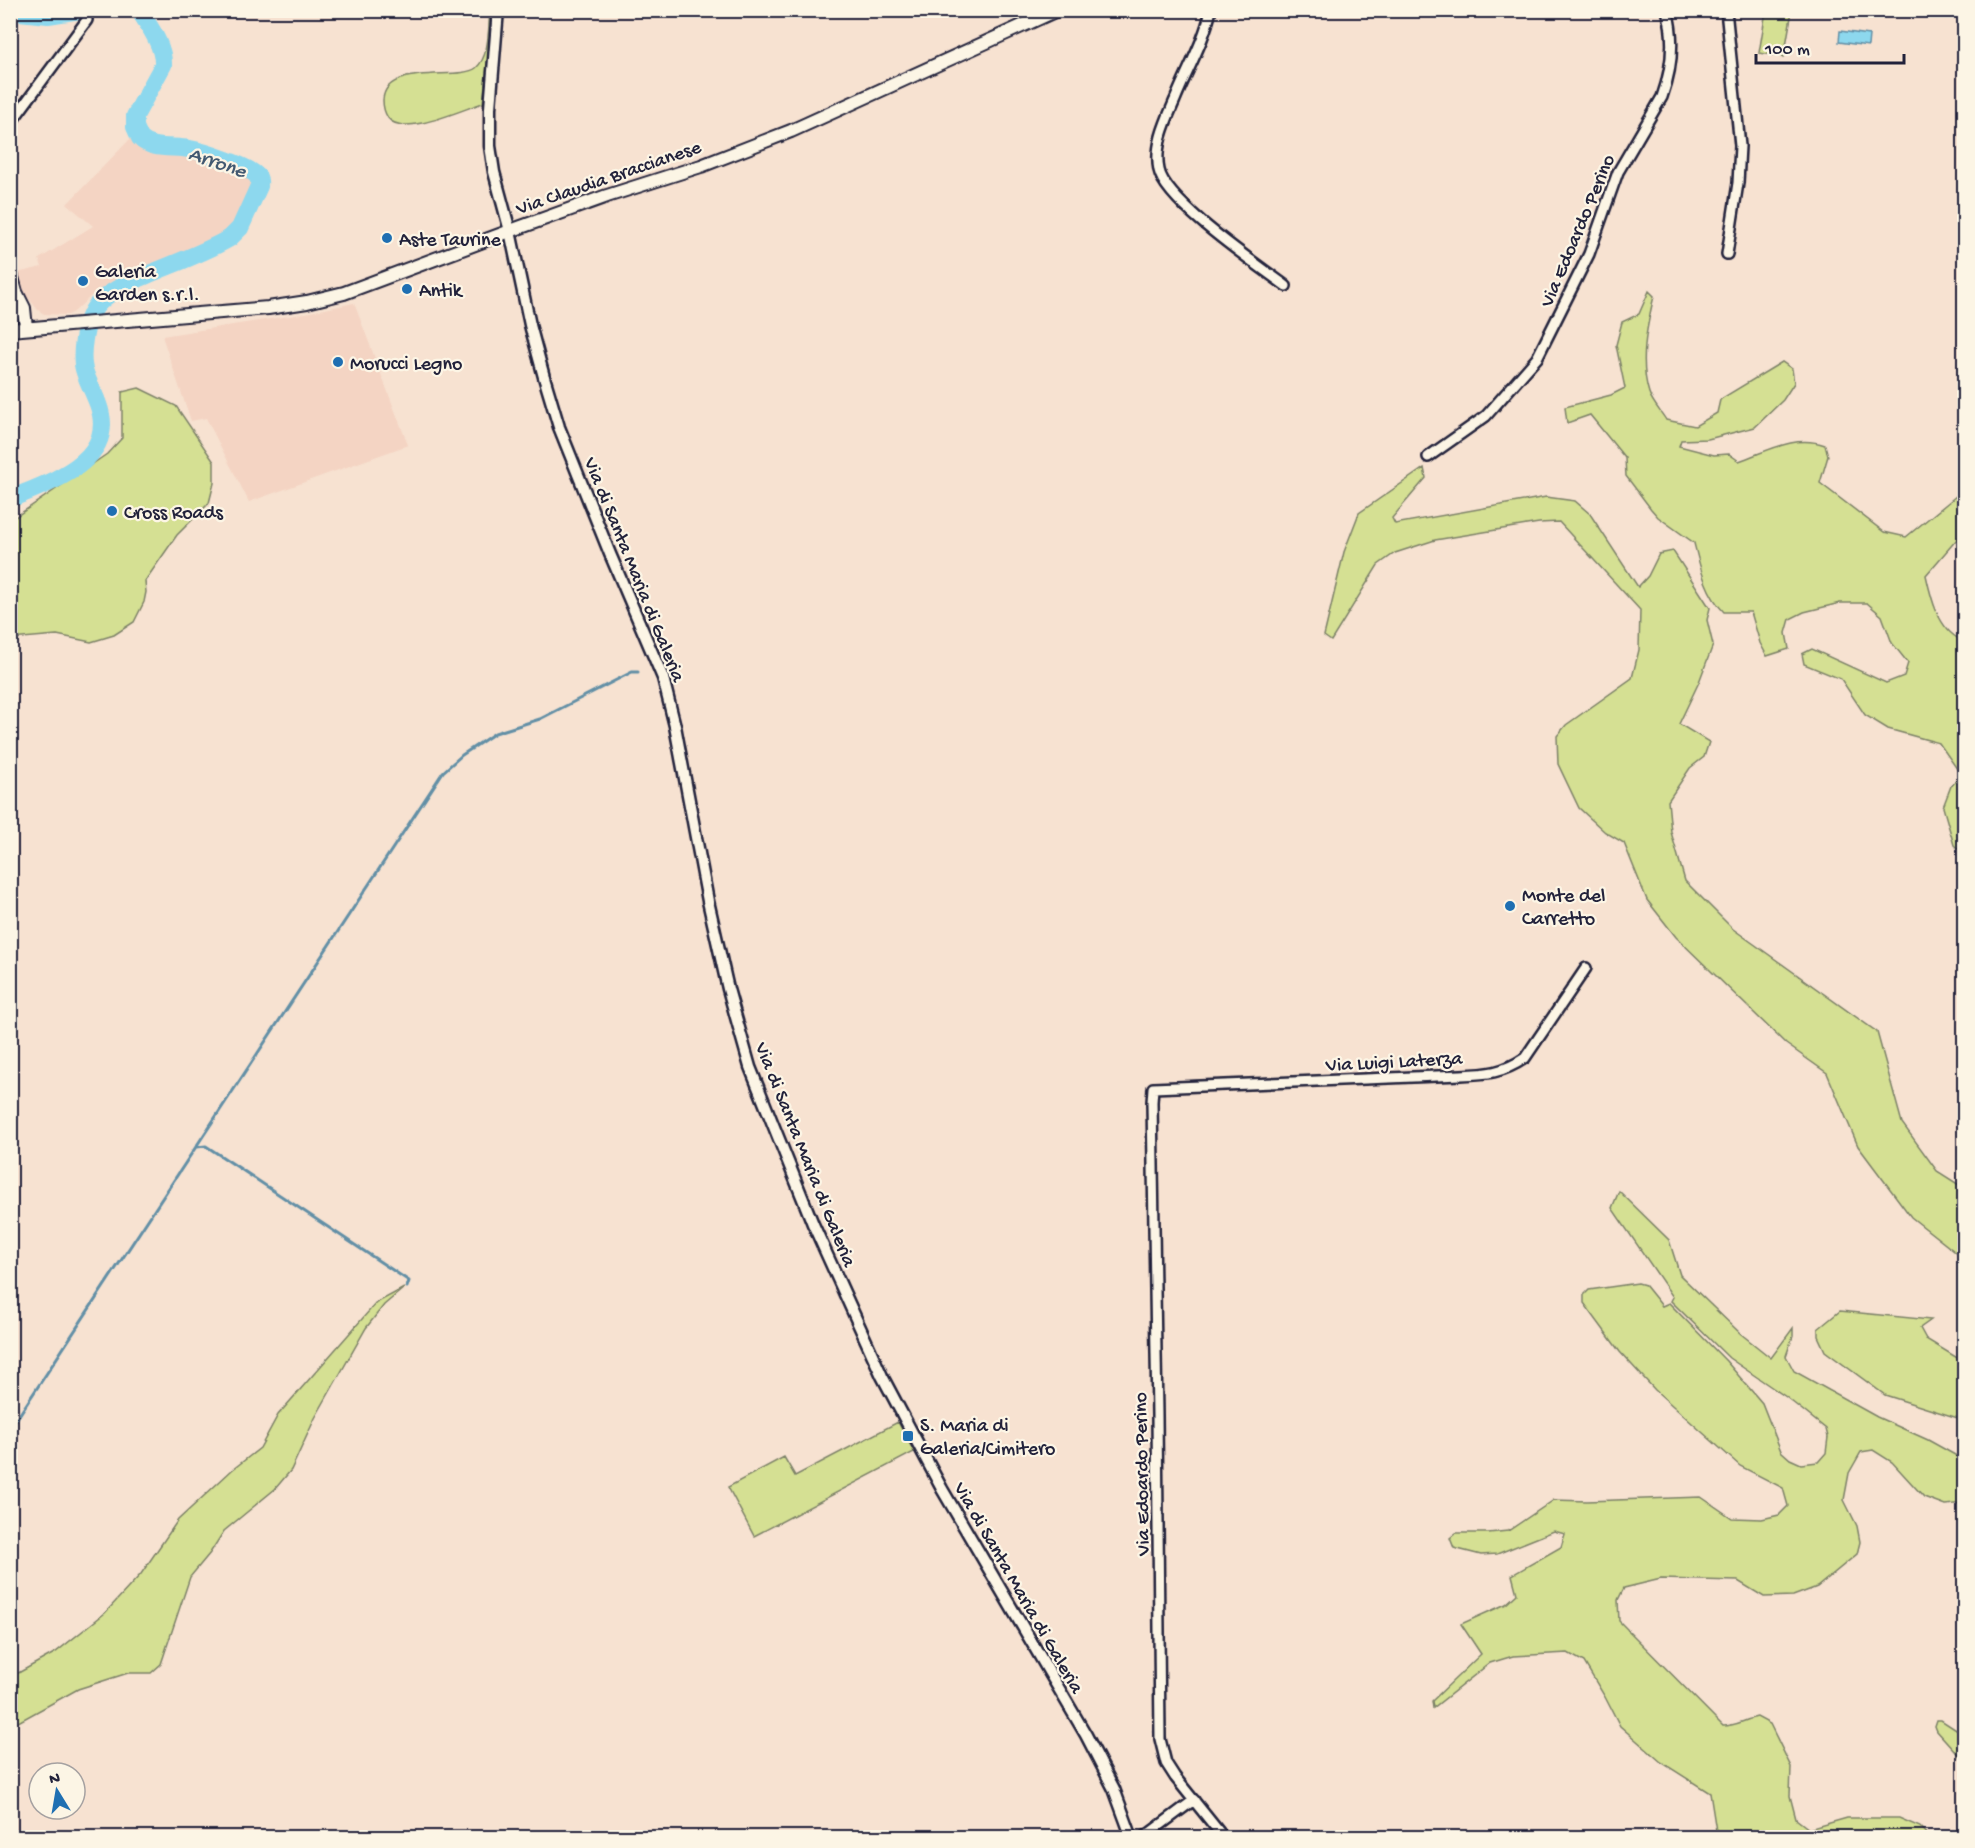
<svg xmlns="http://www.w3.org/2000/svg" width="1975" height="1848" viewBox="0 0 1975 1848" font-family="'Gochi Hand',sans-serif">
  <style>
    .built { fill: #f4d4c3 }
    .green { fill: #d5e093; stroke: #7c8167; stroke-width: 1.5 }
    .water { fill: #8dd8ee; stroke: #628fa6; stroke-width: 1.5 }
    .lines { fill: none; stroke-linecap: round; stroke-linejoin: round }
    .stream { stroke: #628fa6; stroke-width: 3 }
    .river { stroke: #8dd8ee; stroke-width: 18 }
    .minor-casing { stroke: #22223b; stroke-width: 14 }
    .tertiary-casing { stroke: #22223b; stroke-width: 15 }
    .secondary-casing { stroke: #22223b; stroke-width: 16 }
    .minor { stroke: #fcf5e5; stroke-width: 9 }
    .tertiary { stroke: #fcf5e5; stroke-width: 10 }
    .secondary { stroke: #fcf5e5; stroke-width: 12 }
    .poi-dot { fill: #1f6fb2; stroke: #fcf5e5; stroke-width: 2 }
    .labels { text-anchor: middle; stroke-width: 4.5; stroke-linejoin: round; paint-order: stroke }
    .street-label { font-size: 20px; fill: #22223b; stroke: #fcf5e5 }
    .poi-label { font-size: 20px; fill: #22223b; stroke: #fcf5e5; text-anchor: start }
    .water-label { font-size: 21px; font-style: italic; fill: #425971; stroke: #fcf5e5 }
  </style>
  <rect width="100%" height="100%" fill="#f7e2d1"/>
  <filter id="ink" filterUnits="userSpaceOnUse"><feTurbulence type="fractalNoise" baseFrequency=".0167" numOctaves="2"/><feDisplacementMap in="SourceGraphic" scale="12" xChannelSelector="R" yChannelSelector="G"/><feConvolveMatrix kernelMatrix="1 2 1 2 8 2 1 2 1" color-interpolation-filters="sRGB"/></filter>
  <g filter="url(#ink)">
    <path class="built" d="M 132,137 L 143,145 L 195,153 L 256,181 L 241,215 L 224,234 L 91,296 L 74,312 L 68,315 L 44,314 L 38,310 L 25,294 L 17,273 L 42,267 L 39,259 L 93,226 L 67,204 Z
      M 354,303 L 408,445 L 249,502 L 206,418 L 191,421 L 162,336 L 296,315 Z"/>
    <path class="green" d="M 490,11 L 493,11 L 483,103 C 463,109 402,138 388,118 C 384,112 383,107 383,100 C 385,62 460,81 476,68 C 490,56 488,28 490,11 Z
      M 1766,11 L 1792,11 L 1784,57 L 1759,53 Z
      M 1649,291 L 1654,296 C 1647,326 1639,361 1649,393 C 1652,402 1661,412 1666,420 L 1695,426 L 1717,413 L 1720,400 L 1724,397 L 1782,362 L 1792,369 L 1794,383 L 1783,400 L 1755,427 L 1708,439 L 1681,440 L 1679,446 L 1714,455 L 1729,454 L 1739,461 C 1768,451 1795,434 1825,445 L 1828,456 L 1820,483 L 1884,532 L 1906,537 L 1956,496 L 1964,499 L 1964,531 L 1926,575 C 1931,598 1938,629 1961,640 L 1964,639 L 1964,854 L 1954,845 L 1943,807 L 1951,786 L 1962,776 L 1939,743 L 1888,729 L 1865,715 L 1841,679 L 1804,664 L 1802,654 L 1812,649 L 1886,683 L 1904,676 L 1908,663 L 1892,643 L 1882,616 L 1867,603 L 1840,603 L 1804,612 L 1790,619 L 1786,633 L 1789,649 L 1767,656 L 1760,643 L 1751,612 L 1724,612 C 1706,594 1700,567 1694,543 L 1658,517 L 1651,509 L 1626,476 L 1625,458 L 1590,415 L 1567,423 L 1565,407 L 1611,395 L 1625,388 L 1616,345 L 1622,322 L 1639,314 Z
      M 139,388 L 176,406 L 214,462 L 214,483 L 209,503 L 177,535 L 145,581 L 146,592 L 144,602 L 134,622 L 114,635 L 91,642 L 57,635 L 11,639 L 11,520 L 107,454 L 122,438 L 122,392 Z
      M 1424,468 L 1426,478 L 1392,518 L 1395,524 L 1546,497 L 1575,501 L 1590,514 L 1638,587 L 1648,576 L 1659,554 L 1673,551 L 1710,608 L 1707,620 L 1713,645 L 1699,682 L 1679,724 L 1709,742 L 1704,757 L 1690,768 L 1668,801 L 1671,832 L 1685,881 L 1733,929 L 1877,1032 L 1902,1123 L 1937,1171 L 1964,1188 L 1964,1266 L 1959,1255 L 1911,1217 L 1858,1146 L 1827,1073 L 1786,1044 L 1676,937 L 1647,900 L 1624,843 L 1605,832 L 1579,808 L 1558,764 L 1557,736 L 1566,725 L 1632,678 L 1639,650 L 1640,610 L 1559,522 L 1539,523 L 1435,540 L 1395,553 L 1378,565 L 1331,641 L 1324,636 L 1344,552 L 1359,513 Z
      M 1619,1191 L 1669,1240 L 1680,1275 L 1741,1334 L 1771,1358 L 1793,1328 L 1793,1336 L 1786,1356 L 1794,1371 L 1877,1417 L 1928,1440 L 1964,1460 L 1964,1503 L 1945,1505 L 1924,1497 L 1892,1462 L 1873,1450 L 1861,1452 L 1849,1473 L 1844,1500 L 1857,1526 L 1860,1542 L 1857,1554 L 1817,1587 L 1793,1596 L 1764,1597 L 1738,1581 L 1661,1579 L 1624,1588 L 1618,1600 L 1619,1621 L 1723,1726 C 1736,1726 1744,1720 1757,1717 L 1770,1724 L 1791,1767 L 1790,1796 L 1796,1819 L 1809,1829 L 1847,1818 L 1899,1818 L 1920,1827 L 1929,1837 L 1717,1837 L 1710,1793 L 1661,1762 L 1620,1726 L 1605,1697 L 1584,1662 L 1568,1653 L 1513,1656 L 1490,1663 L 1433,1708 L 1432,1701 L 1481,1654 L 1461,1624 L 1506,1604 L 1517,1594 L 1512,1575 L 1561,1547 L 1565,1534 L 1554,1531 L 1497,1554 L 1481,1555 L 1454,1548 L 1450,1538 L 1456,1533 L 1488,1533 L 1508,1531 L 1554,1500 L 1587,1501 L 1701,1497 L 1732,1518 L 1762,1519 L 1779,1515 L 1788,1506 L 1783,1488 L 1740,1466 L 1655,1390 L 1620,1352 L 1584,1303 L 1584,1295 L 1589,1290 L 1638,1283 L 1645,1285 L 1662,1306 L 1669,1303 L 1726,1361 L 1762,1403 L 1781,1451 L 1790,1459 L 1801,1464 L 1818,1462 L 1826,1453 L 1828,1437 L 1826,1429 L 1786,1397 L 1729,1358 L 1671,1301 L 1673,1297 L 1612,1208 Z
      M 404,1288 L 384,1305 L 366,1328 L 315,1418 L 291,1470 L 275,1489 L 224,1531 L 210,1553 L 190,1577 L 161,1664 L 151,1673 L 128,1673 L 78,1689 L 11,1726 L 11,1677 L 56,1652 L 105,1613 L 141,1574 L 178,1520 L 232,1470 L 260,1448 L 278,1415 L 376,1303 Z
      M 1840,1311 L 1931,1320 L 1920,1328 L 1926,1339 L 1964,1362 L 1964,1420 L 1885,1395 L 1825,1351 L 1818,1336 L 1818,1329 Z
      M 898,1422 L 914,1452 L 754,1536 L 728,1487 L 784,1457 L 795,1476 Z
      M 1937,1720 L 1941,1720 L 1964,1735 L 1964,1761 L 1937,1731 L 1935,1726 Z"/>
    <path class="water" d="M 1840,31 L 1869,35 L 1868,46 L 1839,42 Z"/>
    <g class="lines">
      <path class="stream" d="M 197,1147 L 206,1146 L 409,1281 L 407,1287
        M 10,1429 L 443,772 L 462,755 L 495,733 L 540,719 L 632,672 L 638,672"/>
      <path class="river" d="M 10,11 L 48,15 L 80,10
        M 10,499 C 50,482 119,461 98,404 C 87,375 79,372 84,339 C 86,327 89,314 97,305 C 110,290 129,283 147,275 C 175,263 204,253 230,238 L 240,228 L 259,186 C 259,182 260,181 258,177 C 252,167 202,151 189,149 C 173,146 151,150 140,138 L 135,127 L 135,116 L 163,65 C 164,46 149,26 139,10"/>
      <g class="minor-casing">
        <path id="minor" d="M 1211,10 C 1204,42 1187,70 1175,100 C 1166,121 1154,146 1159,170 C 1165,202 1258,265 1286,286
          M 1726,10 L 1740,146 L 1738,183 L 1727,254
          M 10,124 L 87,20
          M 1428,457 L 1486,416 L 1537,358 L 1589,254 L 1618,172 L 1662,97 C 1672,69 1675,39 1667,10
          M 1143,1838 L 1194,1800
          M 1224,1838 L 1175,1777 L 1166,1763 L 1160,1739 L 1157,1415 L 1152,1102 L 1153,1088 L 1461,1075 C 1487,1074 1503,1073 1525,1058 L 1586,968"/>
      </g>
      <g class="tertiary-casing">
        <path id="tertiary" d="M 498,10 L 490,108 L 490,146 L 494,172 L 510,231 L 530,325 L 544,377 L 559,427 L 610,554 L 663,678 L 675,726 L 708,901 L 728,989 L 750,1067 L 813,1224 L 882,1376 L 942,1489 L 1086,1735 L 1114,1789 L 1132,1838"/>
      </g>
      <g class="secondary-casing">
        <path id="secondary" d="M 10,270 L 16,292 L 24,308 L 26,328
          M 10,321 L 16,308
          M 10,330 L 268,308 L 307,302 L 344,293 L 510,231 L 607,196 L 701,166 L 791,131 L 1057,10"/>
      </g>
      <use href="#minor" class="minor"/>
      <use href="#tertiary" class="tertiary"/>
      <use href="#secondary" class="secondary"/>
    </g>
  </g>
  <g class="poi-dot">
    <circle cx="387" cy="238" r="6"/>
    <circle cx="83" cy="281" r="6"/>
    <circle cx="407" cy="289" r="6"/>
    <circle cx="338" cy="362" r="6"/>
    <circle cx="112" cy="511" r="6"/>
    <circle cx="1510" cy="906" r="6"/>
    <rect x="902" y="1430" width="12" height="12" rx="3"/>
  </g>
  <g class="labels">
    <g class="street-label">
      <text transform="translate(608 176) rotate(-19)" y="7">Via Claudia Braccianese</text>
      <text transform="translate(1576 230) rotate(-67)" y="7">Via Edoardo Perino</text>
      <text transform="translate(636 569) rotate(68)" y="7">Via di Santa Maria di Galeria</text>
      <text transform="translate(1394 1060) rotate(-3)" y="7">Via Luigi Laterza</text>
      <text transform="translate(807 1154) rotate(68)" y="7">Via di Santa Maria di Galeria</text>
      <text transform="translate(1140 1474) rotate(-91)" y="7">Via Edoardo Perino</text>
      <text transform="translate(1020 1587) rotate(60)" y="7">Via di Santa Maria di Galeria</text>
    </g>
    <g class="poi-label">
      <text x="399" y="245">Aste Taurine</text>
      <text x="95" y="277">Galeria<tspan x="95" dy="23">Garden s.r.l.</tspan></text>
      <text x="419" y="296">Antik</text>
      <text x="350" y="369">Morucci Legno</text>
      <text x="124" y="518">Cross Roads</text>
      <text x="1522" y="901">Monte del<tspan x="1522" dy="23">Carretto</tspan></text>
      <text x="920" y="1431">S. Maria di<tspan x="920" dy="23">Galeria/Cimitero</tspan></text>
    </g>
    <g class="water-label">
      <text transform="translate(218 161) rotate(19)" y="7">Arrone</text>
    </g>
  </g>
  <rect width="1975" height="1848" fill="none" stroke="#fcf5e5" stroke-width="36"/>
  <rect x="18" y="18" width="1939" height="1812" fill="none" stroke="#22223b" stroke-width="2" filter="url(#ink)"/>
  <g transform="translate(57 1791) rotate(349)"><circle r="28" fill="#fcf5e5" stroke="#a5a1a1" stroke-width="1.5"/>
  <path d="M0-4.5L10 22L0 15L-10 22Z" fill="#1f6fb2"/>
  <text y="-9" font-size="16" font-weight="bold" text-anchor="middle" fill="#22223b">N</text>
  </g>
  <path d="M1756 54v9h148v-9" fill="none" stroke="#22223b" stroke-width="3"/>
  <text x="1765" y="54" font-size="18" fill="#22223b" stroke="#fcf5e5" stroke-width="4.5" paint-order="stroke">100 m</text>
</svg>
